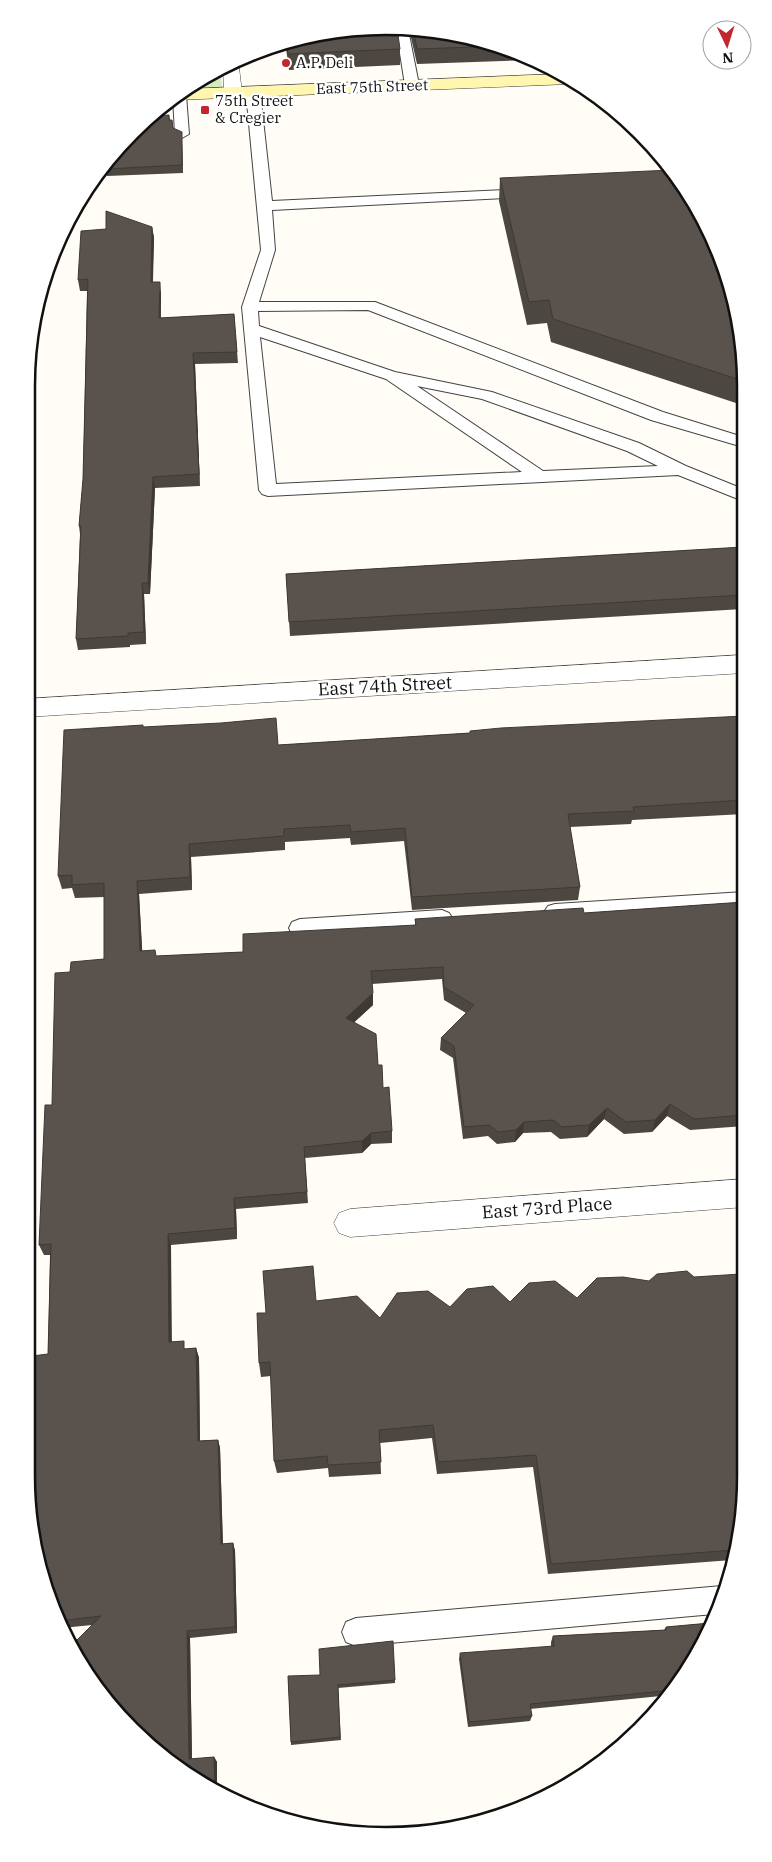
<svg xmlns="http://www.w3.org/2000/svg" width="772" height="1862" viewBox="0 0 772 1862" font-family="'IBM Plex Serif',serif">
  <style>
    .green { fill: #d5ebbd }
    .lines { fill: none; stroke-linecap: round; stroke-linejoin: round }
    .service-casing { stroke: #444; stroke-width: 2 }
    .minor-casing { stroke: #444; stroke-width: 1 }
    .secondary-casing { stroke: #333; stroke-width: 1 }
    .service { fill: #fff; fill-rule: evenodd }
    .minor { fill: #fff; fill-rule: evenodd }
    .secondary { fill: #fff6b0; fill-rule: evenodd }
    .wall { fill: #4d4742 }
    .shaded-wall { fill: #3f3936 }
    .building { fill: #5a524d; stroke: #3f3936 }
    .poi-dot { fill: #c4262e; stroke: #fff; stroke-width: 2 }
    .labels { text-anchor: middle; stroke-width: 5; stroke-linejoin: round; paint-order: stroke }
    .far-poi-label { font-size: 15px; fill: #111; stroke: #fff; text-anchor: start }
    .far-street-label { font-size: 15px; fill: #111; stroke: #fff }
    .street-label { font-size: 18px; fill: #111; stroke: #fff }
    .rim { fill: none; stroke: #111; stroke-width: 2.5 }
  </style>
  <rect width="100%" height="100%" fill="#fffdf5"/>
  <path class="green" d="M 221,67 L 222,87 L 187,88 Z"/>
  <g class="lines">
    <g class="service-casing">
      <path id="service" d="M 396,28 L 408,29 L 419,85 L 417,88 L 412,89 L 405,85 Z
        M 253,88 L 260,92 L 272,201 L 527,189 L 532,190 L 534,193 L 532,196 L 527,197 L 272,210 L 275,250 L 259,302 L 375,302 L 663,412 L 743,437 L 743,447 L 651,420 L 368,310 L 258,311 L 259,326 L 395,372 L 492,392 L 639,443 L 686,466 L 743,489 L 743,501 L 678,475 L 268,496 L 262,494 L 259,490 L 242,307 L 261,250 L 246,92 ZM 260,337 L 386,379 L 522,472 L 276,484 ZM 417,386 L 482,399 L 627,451 L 658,466 L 543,471 Z
        M 181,92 L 186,95 L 189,134 L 182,138 L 175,134 L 173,97 Z
        M 744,892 L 744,908 L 555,920 L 548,918 L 544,912 L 548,906 L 555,904 Z
        M 442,910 L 449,913 L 453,919 L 449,925 L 442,928 L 300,937 L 292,934 L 289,928 L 292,922 L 300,919 Z
        M 722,1586 L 727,1588 L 727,1591 L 714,1614 L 356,1646 L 346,1642 L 342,1632 L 346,1622 L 356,1618 Z"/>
    </g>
    <g class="minor-casing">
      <path id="minor" d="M 238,59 L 242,93 L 239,97 L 233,98 L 227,97 L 224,93 L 223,66 Z
        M 743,655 L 744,673 L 26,717 L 26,699 Z
        M 745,1179 L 745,1207 L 350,1237 L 339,1233 L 334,1223 L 339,1213 L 350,1209 Z"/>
    </g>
    <g class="secondary-casing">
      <path id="secondary" d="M 560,74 L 576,82 L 569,84 L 176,100 L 170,99 L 185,89 Z"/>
    </g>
    <use href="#service" class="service"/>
    <use href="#minor" class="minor"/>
    <use href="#secondary" class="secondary"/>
  </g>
  <path class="wall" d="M 409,29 L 433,29 L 501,45 L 531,60 L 417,64 Z
    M 293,39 L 400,49 L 400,65 L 289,70 L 285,41 Z
    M 169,115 L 170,120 L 173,128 L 182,140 L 183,173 L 107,176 L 106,169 Z
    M 500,178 L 743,339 L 743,408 L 741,408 L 742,405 L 551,342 L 547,323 L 527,325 L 499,201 Z
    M 152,227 L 154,238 L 153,282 L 161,293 L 161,318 L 234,314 L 238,363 L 195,364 L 200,486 L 155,488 L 150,594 L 144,594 L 146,644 L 130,645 L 130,647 L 78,650 L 76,639 L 80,534 L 79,526 L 83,479 L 87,291 L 80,291 L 78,280 Z
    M 743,547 L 743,609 L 290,636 L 286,574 Z
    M 744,716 L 744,814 L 632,820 L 631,824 L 570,827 L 580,887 L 578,900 L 412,910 L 404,841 L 351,845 L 350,838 L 285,842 L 285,850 L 191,857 L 192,890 L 139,894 L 142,951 L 156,956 L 243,952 L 415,925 L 415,919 L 584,913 L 744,902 L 745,1126 L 690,1130 L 667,1116 L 652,1132 L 624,1134 L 604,1119 L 587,1137 L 560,1139 L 551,1132 L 523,1133 L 515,1142 L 497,1144 L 488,1136 L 463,1139 L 453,1058 L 440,1050 L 441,1038 L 466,1013 L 444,1000 L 442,979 L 372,984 L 373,1005 L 354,1022 L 378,1065 L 392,1131 L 392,1143 L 371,1144 L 362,1153 L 305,1158 L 308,1203 L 236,1209 L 237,1239 L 171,1245 L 171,1342 L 186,1349 L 196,1348 L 199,1358 L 200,1441 L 218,1440 L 220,1448 L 223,1544 L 233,1543 L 235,1551 L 237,1633 L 190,1638 L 192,1759 L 214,1757 L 217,1762 L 217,1793 L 206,1788 L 92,1625 L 62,1628 L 45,1592 L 31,1438 L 28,1433 L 48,1354 L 50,1255 L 44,1255 L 39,1245 L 52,1105 L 70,972 L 104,959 L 104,897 L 75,898 L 72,888 L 62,889 L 58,876 L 143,727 L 278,745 Z
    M 316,1301 L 380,1318 L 450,1307 L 510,1302 L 746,1476 L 732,1560 L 548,1574 L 533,1467 L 437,1474 L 432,1438 L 380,1443 L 381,1474 L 329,1477 L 328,1468 L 277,1473 L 274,1461 L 271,1376 L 261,1377 L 259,1363 L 266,1313 Z
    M 710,1623 L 671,1695 L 530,1709 L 532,1716 L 530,1721 L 468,1727 L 459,1659 L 460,1653 L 551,1647 L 551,1642 L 553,1636 L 664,1630 L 666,1627 Z
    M 288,1676 L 395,1680 L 395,1683 L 338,1688 L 341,1740 L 291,1745 Z"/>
  <path class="shaded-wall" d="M 182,132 L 182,140 L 183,173 L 182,165 Z
    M 152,227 L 154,238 L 152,294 L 151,282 Z
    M 160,282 L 161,293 L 160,329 L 159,318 Z
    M 193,353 L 195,364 L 200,486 L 199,474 Z
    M 153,477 L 155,488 L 150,594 L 148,583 Z
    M 142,583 L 144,594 L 146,644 L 144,632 Z
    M 189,844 L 191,857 L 192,890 L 190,877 Z
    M 137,881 L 139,894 L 143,964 L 140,951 Z
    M 373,993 L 373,1005 L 346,1030 L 346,1018 Z
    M 670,1104 L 667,1116 L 652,1132 L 655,1120 Z
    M 607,1108 L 604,1119 L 587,1137 L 589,1125 Z
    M 524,1122 L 523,1133 L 515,1142 L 516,1130 Z
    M 371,1133 L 371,1144 L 362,1153 L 362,1141 Z
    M 234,1198 L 236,1209 L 237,1239 L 235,1228 Z
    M 168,1234 L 171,1245 L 172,1352 L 169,1342 Z
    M 196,1348 L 199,1358 L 200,1450 L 198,1441 Z
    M 218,1440 L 220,1448 L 223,1552 L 221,1544 Z
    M 233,1543 L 235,1551 L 237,1633 L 235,1627 Z
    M 187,1631 L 190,1638 L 192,1764 L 189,1759 Z
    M 214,1757 L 217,1762 L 217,1793 L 215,1791 Z"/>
  <path class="building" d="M 362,27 L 397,28 L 400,49 L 288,54 L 287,41 L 293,39 Z
    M 413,29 L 433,29 L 502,46 L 417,49 Z
    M 169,115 L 169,120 L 172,120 L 173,128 L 182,132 L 182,165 L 106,169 L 106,162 L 115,149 L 151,116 Z
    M 671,170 L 709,227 L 743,339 L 743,381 L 553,319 L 549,300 L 529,302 L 500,178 Z
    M 106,211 L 152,227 L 151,282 L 160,282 L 159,318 L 234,314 L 237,352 L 193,353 L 199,474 L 153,477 L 148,583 L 142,583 L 144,632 L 128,633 L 128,636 L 76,639 L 81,526 L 79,526 L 83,479 L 88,279 L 78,280 L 81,231 L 106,229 Z
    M 743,547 L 743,595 L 289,622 L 286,574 Z
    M 744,716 L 744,800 L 633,807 L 634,811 L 568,814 L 580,887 L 412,897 L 405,828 L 351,832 L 350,825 L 284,829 L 284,836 L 189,844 L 190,877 L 137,881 L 140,951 L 155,950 L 156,956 L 243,952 L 243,934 L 416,925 L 415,919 L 583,908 L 584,913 L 744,902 L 745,1115 L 694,1119 L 670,1104 L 655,1120 L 626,1122 L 607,1108 L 589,1125 L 562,1127 L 553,1120 L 524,1122 L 516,1130 L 498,1132 L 489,1125 L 464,1127 L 454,1046 L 441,1038 L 474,1005 L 444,987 L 443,967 L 371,971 L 373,993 L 346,1018 L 376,1034 L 378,1065 L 382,1065 L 383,1088 L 389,1087 L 392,1131 L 371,1133 L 362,1141 L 304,1147 L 307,1192 L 234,1198 L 235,1228 L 168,1234 L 169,1342 L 184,1341 L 184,1349 L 196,1348 L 198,1441 L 218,1440 L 221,1544 L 233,1543 L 235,1627 L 187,1631 L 189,1759 L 214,1757 L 215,1791 L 206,1788 L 115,1713 L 74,1656 L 70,1647 L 101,1616 L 59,1621 L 45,1592 L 29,1491 L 32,1433 L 28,1433 L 32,1356 L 48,1354 L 51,1244 L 39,1245 L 45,1105 L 52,1105 L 55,973 L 70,972 L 71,962 L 104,959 L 104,883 L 72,885 L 72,875 L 58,876 L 64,730 L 143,725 L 143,727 L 221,723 L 276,718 L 278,745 L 470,733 L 470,731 L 501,728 Z
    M 313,1266 L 316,1301 L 357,1296 L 380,1318 L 397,1293 L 428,1291 L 450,1307 L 467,1289 L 493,1286 L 510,1302 L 529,1283 L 555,1281 L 577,1298 L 597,1278 L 623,1277 L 649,1281 L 657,1274 L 687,1271 L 694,1277 L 741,1274 L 745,1269 L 746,1476 L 734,1550 L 551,1564 L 536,1455 L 438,1462 L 433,1425 L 379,1430 L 381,1462 L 328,1465 L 327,1456 L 274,1461 L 270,1362 L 259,1363 L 257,1313 L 266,1313 L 263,1271 Z
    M 710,1623 L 674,1690 L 530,1704 L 532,1716 L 469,1722 L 460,1653 L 554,1646 L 553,1636 L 666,1630 L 666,1627 Z
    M 393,1641 L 395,1680 L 338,1685 L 340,1737 L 291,1742 L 288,1676 L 320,1675 L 319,1649 Z
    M 476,1821 L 456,1829 L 367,1832 Z"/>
  <g class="poi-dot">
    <circle cx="286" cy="63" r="5"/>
    <rect x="200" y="105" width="10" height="10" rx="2.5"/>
  </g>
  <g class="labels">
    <g class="far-poi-label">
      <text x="296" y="68">A.P. Deli</text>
      <text x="215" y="106">75th Street<tspan x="215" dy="17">&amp; Cregier</tspan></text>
    </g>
    <g class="far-street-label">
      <text transform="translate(372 87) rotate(-2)" y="5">East 75th Street</text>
    </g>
    <g class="street-label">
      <text transform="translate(385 686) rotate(-3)" y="6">East 74th Street</text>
      <text transform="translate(547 1208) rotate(-4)" y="6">East 73rd Place</text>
    </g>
  </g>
  <path d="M0 0H772V1862H0ZM386 35H386A351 351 0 0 1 737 386V1476A351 351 0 0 1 386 1827H386A351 351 0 0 1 35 1476V386A351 351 0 0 1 386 35Z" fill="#fff" fill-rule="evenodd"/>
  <path class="rim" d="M386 35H386A351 351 0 0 1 737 386V1476A351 351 0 0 1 386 1827H386A351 351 0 0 1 35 1476V386A351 351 0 0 1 386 35Z"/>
  <g transform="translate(727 45) rotate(176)"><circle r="24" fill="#ffffff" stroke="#a0a0a0"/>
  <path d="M0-4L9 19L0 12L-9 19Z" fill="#c4262e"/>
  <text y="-8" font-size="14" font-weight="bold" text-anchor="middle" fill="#111111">N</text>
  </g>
</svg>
